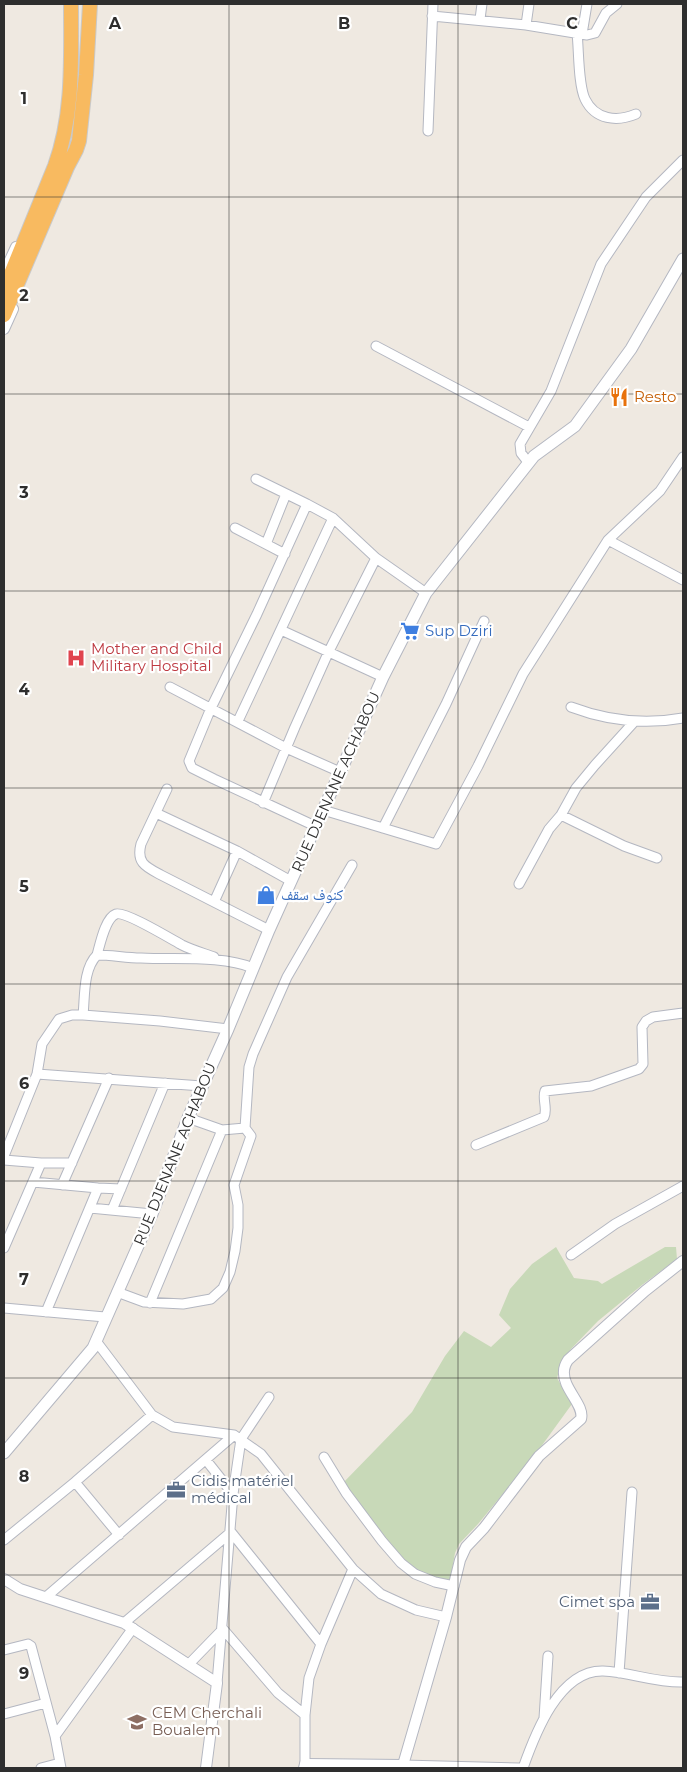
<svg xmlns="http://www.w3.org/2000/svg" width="687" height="1772" viewBox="0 0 687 1772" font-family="Montserrat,'Noto Naskh Arabic',sans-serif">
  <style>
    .cemetery { fill: #c8d9b8 }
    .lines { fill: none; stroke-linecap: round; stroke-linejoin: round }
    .minor-casing { stroke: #b4b7c1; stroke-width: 11 }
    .tertiary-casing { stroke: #b4b7c1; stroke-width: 12 }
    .secondary-casing { stroke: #b4b7c1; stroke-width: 13 }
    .trunk-casing { stroke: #c9c9c9; stroke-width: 16 }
    .minor { stroke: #fff; stroke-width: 9 }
    .tertiary { stroke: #fff; stroke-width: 10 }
    .secondary { stroke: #fff; stroke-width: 11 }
    .trunk { stroke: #f8ba60; stroke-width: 14 }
    .grid { fill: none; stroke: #2e2e2e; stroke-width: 1; stroke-opacity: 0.55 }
    .labels { text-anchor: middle; stroke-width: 4.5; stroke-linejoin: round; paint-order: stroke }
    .food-label { font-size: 15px; fill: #c56008; stroke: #fff; text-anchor: start }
    .shop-label { font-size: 15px; fill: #366cbe; stroke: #fff; text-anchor: start }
    .health-label { font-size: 15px; fill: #be3a42; stroke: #fff; text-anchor: start }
    .street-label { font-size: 15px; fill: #2e2e2e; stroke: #fff }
    .service-label { font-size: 15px; fill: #4e5e75; stroke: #fff; text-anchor: start }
    .education-label { font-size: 15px; fill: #785e54; stroke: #fff; text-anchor: start }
    .grid-label { font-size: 16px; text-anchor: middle; font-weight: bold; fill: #2e2e2e; stroke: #fff; stroke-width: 4.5; stroke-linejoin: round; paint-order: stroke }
  </style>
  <rect width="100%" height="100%" fill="#efe9e1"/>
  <path class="cemetery" d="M 556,1247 L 574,1278 L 598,1281 L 602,1284 L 665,1247 L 676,1247 L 677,1259 L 642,1285 L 598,1321 L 571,1349 L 561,1364 L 557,1378 L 572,1404 L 535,1455 L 478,1524 L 459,1544 L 455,1553 L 450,1582 L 425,1577 L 406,1565 L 380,1534 L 358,1502 L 342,1484 L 412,1412 L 445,1356 L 464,1331 L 491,1347 L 511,1328 L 499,1315 L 510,1289 L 532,1264 Z"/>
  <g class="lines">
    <g class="minor-casing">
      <path id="minor" d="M 432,16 L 526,25 L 587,35 L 595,33 L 606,13 L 617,4
        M 480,19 L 482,4
        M 526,25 L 529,4
        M 577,33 C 579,50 578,84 585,99 C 595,120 617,122 636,114
        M 582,34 L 587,4
        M 428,131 L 433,4
        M 376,346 L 529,427
        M 528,462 L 521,453 L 520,444 L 551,391 L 601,264 L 646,197 L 683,160
        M 256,479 L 307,504
        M 235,528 L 285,554
        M 608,540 L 683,580
        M 266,544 L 286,494
        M 281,630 L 383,677
        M 170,687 L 286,748 L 340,772
        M 571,707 C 608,721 645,725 683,718
        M 238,721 L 333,518
        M 167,789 L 141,844 C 136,863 146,867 161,875 L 269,930
        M 263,803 L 295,727 L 329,651 L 376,558
        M 323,810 L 436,844 L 478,766 L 523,674 L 608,540 L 660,491 L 683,457
        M 156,813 L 237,851 L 291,881
        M 561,815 L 624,846 L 657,858
        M 315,826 L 214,779 L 192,768 L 189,761 L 211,708 L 257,614 L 307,504 L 333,518 L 376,558 L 426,593
        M 383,828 L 446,704 L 484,621
        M 519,884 L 549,829 L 561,815 L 576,788 L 595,765 L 634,722
        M 214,902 L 237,851
        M 97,955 C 100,945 105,918 116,914 C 125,911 171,939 182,945 C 192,950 203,953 214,957
        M 228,1029 L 160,1021 L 83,1015 C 85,996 83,969 97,955 C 112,955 126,958 141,958 C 175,960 222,955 253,968
        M 37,1074 L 202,1086
        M 188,1118 L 222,1130 L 245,1128
        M 476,1145 L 544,1117 C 548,1109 542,1099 545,1091 L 591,1086 L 639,1069 L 643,1064 L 642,1027 L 646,1021 L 653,1017 L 683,1013
        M 4,1156 L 37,1074 L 42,1044 L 59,1019 L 72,1015 L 83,1015
        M 4,1160 L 41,1163 L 72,1163
        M 33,1182 L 98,1188 L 121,1189
        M 62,1185 L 109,1078
        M 90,1208 L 152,1214
        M 112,1210 L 165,1083
        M 4,1248 L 41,1163
        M 571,1255 L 615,1224 L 683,1186
        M 117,1292 L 144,1302 L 183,1304 L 211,1299 L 223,1288 L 230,1272 L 235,1251 L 238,1228 L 238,1205 L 234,1185 L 251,1136 L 245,1128 L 249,1067 L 253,1054 L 287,977 L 352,865
        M 150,1303 L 222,1130
        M 4,1308 L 105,1317
        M 46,1312 L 98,1188
        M 96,1341 L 152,1415 L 173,1427 L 234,1435 L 261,1454 L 353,1569 L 381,1594 L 416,1610 L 446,1617
        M 324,1457 L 346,1493 L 382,1541 L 401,1563 L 415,1574 L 435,1582 L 454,1586
        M 206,1460 L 233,1494
        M 75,1482 L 119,1535
        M 4,1540 L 75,1482 L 152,1415
        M 46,1597 L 234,1435
        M 124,1623 L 231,1532 L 321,1644
        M 4,1650 L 28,1644 L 31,1646 L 55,1736 L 61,1768
        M 189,1664 L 223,1629 L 278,1693 L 305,1715
        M 619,1673 L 632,1492
        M 217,1683 L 233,1494 L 241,1439 L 269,1397
        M 4,1714 L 46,1703
        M 544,1718 L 548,1656
        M 55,1736 L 133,1628
        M 305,1764 L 305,1715 L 309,1678 L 321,1644 L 353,1569
        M 403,1765 L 519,1768
        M 41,1768 L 60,1763
        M 523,1768 C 535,1734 559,1670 603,1671 C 630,1672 656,1683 683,1682"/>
    </g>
    <g class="tertiary-casing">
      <path id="tertiary" d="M 4,273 L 16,247
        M 4,329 L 13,309
        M 4,1579 L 20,1589 L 124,1623 L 217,1683 L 206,1768
        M 304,1768 L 305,1764 L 403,1765 L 446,1617 L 460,1560 L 466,1547 L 484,1528 L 539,1456 L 581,1419 C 585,1405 562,1388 564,1371 C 564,1368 566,1363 568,1360 L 645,1291 L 683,1261"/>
    </g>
    <g class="secondary-casing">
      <path id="secondary" d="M 4,1453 L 93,1348 L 152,1214 L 188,1118 L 228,1029 L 269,930 L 383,677 L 426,593 L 534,456 L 575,426 L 631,349 L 683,259"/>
    </g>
    <g class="trunk-casing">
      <path id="trunk" d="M 4,291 L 55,166 C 74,114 71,58 71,4
        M 4,315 L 67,167 L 76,150 L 79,141 L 86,75 L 90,4"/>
    </g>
    <use href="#minor" class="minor"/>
    <use href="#tertiary" class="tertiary"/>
    <use href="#secondary" class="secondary"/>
    <use href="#trunk" class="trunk"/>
  </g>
  <path class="grid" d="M 229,4 L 229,1768M 458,4 L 458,1768M 4,197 L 683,197M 4,394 L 683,394M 4,591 L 683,591M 4,788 L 683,788M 4,984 L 683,984M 4,1181 L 683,1181M 4,1378 L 683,1378M 4,1575 L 683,1575"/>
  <defs>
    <g id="restaurant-bare" transform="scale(1.5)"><path d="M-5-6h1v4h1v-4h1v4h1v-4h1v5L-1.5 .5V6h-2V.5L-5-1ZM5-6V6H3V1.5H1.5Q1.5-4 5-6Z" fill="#e8710a" stroke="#fff" stroke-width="2.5" paint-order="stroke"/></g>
    <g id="supermarket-bare" transform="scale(1.5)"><path d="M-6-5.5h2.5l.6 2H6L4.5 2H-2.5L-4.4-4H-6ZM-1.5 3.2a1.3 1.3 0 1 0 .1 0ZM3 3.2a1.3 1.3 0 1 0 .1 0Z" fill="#3f7fe0" stroke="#fff" stroke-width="2.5" paint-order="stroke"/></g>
    <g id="hospital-bare" transform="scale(1.5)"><path d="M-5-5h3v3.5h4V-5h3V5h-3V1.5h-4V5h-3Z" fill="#e0444e" stroke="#fff" stroke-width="2.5" paint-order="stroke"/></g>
    <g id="shop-bare" transform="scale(1.5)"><path d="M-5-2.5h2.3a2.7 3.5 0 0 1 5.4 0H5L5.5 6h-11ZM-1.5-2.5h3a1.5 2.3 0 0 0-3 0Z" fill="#3f7fe0" stroke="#fff" stroke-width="2.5" paint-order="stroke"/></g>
    <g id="office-bare" transform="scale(1.5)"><path d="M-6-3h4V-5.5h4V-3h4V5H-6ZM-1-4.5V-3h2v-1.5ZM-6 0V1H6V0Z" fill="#5c6f8a" stroke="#fff" stroke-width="2.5" paint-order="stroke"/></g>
    <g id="school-bare" transform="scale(1.5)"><path d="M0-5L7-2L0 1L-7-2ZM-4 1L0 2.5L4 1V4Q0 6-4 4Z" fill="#8d6e63" stroke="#fff" stroke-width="2.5" paint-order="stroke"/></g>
  </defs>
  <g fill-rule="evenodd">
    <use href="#restaurant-bare" x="619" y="397"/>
    <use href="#supermarket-bare" x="410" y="631"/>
    <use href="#hospital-bare" x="76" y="658"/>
    <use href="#shop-bare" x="266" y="895"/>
    <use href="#office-bare" x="176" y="1490"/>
    <use href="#office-bare" x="650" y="1602"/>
    <use href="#school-bare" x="137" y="1722"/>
  </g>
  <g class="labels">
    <g class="food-label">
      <text x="634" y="402">Resto</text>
    </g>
    <g class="shop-label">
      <text x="425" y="636">Sup Dziri</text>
      <text x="281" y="900">كنوف سقف</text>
    </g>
    <g class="health-label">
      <text x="91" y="654">Mother and Child<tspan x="91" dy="17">Military Hospital</tspan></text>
    </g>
    <g class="street-label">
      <text transform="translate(336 782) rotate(-66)" y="5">RUE DJENANE ACHABOU</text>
      <text transform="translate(175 1154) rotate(-68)" y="5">RUE DJENANE ACHABOU</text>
    </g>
    <g class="service-label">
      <text x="191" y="1486">Cidis matériel<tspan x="191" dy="17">médical</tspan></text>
      <text x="635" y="1607" text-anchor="end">Cimet spa</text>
    </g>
    <g class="education-label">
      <text x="152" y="1718">CEM Cherchali<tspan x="152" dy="17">Boualem</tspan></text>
    </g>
  </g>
  <g class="grid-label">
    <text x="115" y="29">A</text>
    <text x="344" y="29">B</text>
    <text x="572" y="29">C</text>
    <text x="24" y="104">1</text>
    <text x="24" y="301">2</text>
    <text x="24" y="498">3</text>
    <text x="24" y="695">4</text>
    <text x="24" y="892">5</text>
    <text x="24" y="1089">6</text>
    <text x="24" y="1285">7</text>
    <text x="24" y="1482">8</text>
    <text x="24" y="1679">9</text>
  </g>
  <rect width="687" height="1772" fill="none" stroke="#2e2e2e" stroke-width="10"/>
</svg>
